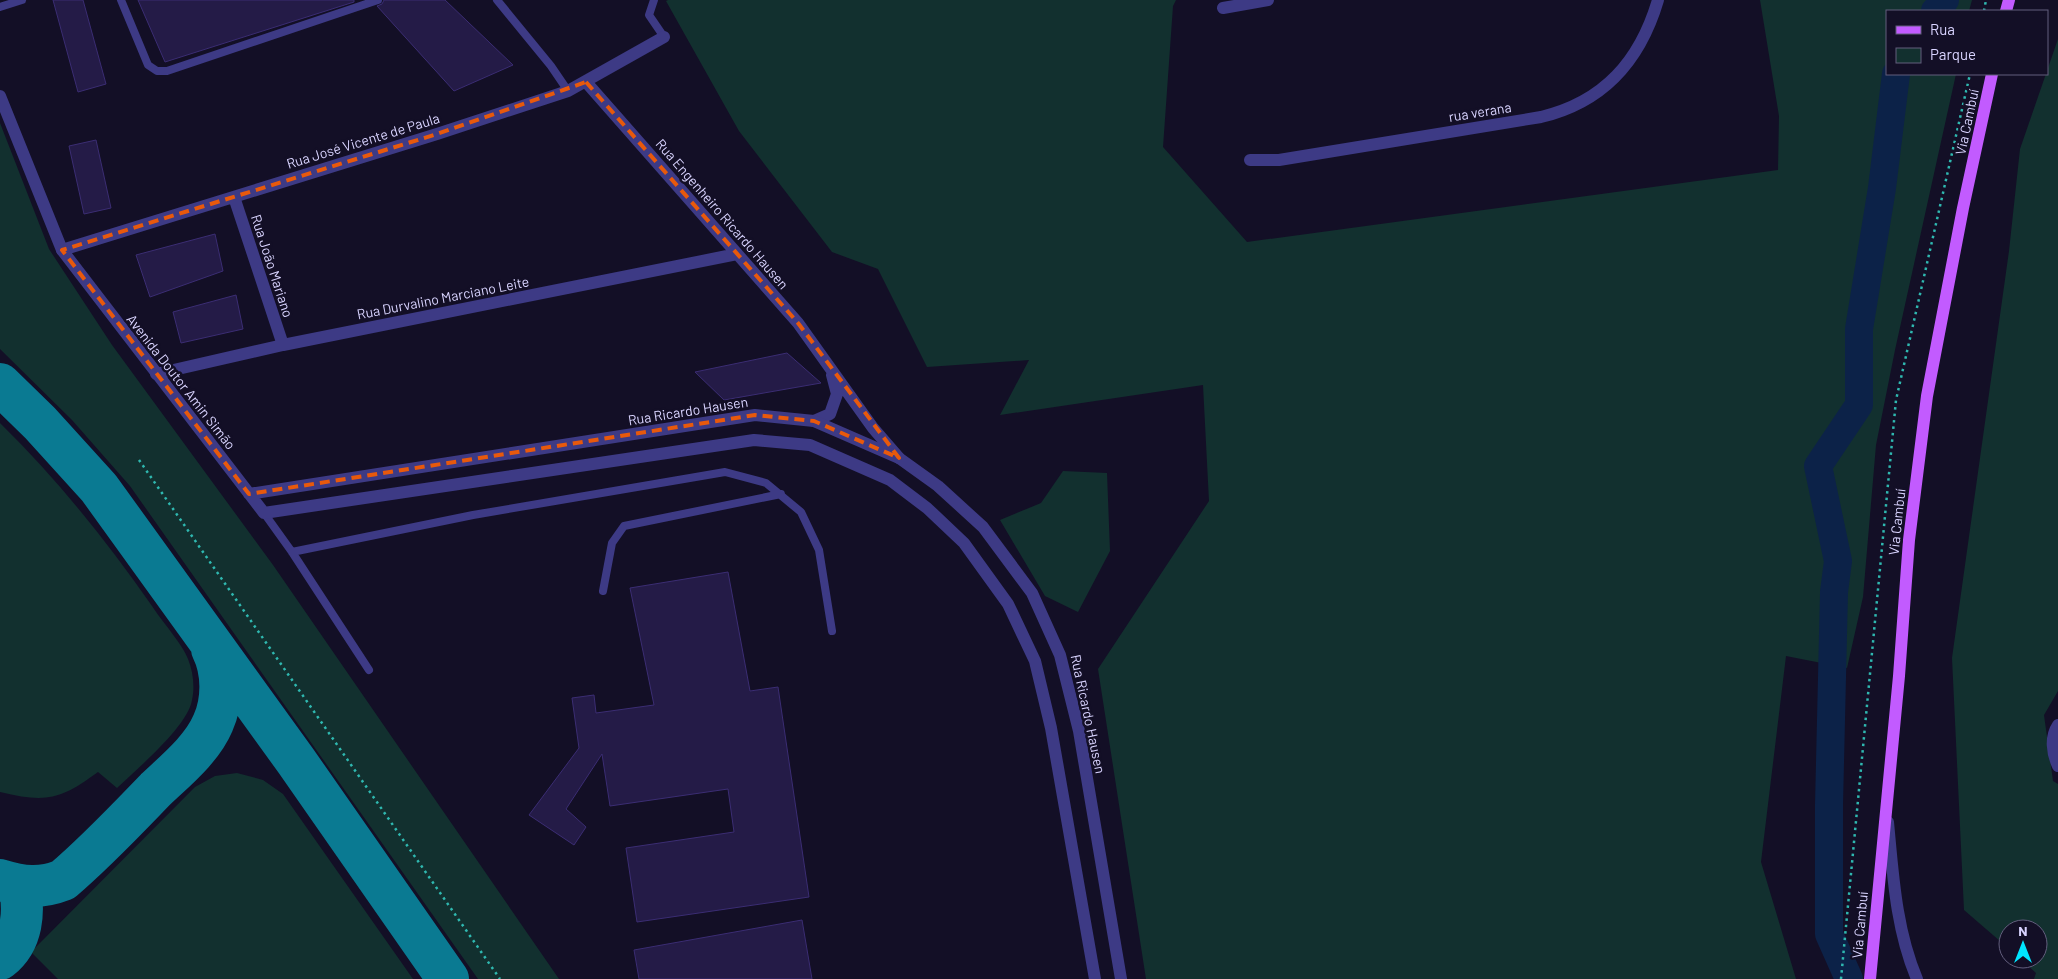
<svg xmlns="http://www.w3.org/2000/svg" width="2058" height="979" viewBox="0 0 2058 979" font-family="Barlow,sans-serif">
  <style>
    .green { fill: #12302f }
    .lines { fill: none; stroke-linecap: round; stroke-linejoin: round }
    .river { stroke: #0c2248; stroke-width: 28 }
    .taxiway { stroke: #0a7a92; stroke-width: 42 }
    .building { fill: #241b47; stroke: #3b2d73 }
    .path { stroke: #2fb8b0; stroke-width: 2.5; stroke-dasharray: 2.5 4; stroke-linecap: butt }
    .service { stroke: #3d3a85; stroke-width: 8 }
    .minor { stroke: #3d3a85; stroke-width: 12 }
    .tertiary { stroke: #3d3a85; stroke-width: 12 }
    .primary { stroke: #c25bff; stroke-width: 12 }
    .marked { fill: none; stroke: #e8590c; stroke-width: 4; stroke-dasharray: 10 6; stroke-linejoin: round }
    .labels { text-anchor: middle; stroke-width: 5; stroke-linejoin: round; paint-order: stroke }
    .street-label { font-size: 14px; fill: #d9d4ff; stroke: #130f26 }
  </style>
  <rect width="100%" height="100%" fill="#130f26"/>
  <path class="green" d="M 668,0 L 1176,0 L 1173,6 L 1163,147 L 1247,242 L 1778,170 L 1779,116 L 1760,0 L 1972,0 L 1969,11 L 1887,11 L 1887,74 L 1956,74 L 1895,350 L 1876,445 L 1863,597 L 1847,668 L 1786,656 L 1761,862 L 1796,979 L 1146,979 L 1098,669 L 1209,501 L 1203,385 L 1000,415 L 1029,360 L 927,367 L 878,269 L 832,252 L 739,131 L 666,1 Z
    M 2058,39 L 2058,691 L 2044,715 L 2053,781 L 2058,784 L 2058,979 L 2034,979 L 2036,973 L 2021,959 L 2038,959 L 2038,929 L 2008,929 L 2008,948 L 1964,910 L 1952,658 L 2009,251 L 2020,149 Z
    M 0,123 L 49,249 L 112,345 L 273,565 L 559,979 L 478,979 L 130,486 L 72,420 L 0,349 Z
    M 0,423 C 57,479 106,540 152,606 C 161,620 183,645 188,659 C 193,671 195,687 192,700 C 188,726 137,769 117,788 L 98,772 C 60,800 46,803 0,792 Z
    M 1063,471 L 1107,473 L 1110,551 L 1078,612 L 1045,596 L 1000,520 L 1041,503 Z
    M 237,773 L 263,780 L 283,794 L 413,979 L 58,979 L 31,952 L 195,787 L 215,776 Z"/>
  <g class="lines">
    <path class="river" d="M 1935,11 L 1945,0
      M 1849,979 L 1829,934 L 1829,805 L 1834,592 L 1838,561 L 1818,466 L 1859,405 L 1859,329 L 1882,188 L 1896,74"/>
    <path class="taxiway" d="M 0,384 L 40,423 L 99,488 L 296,761 L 448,979
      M 0,880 C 23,887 40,889 63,880 C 96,852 126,820 156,789 C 176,770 202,749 213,723 C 223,701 223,671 212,649
      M 0,959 C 23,941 25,911 19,885"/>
  </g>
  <path class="building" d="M 53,0 L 83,0 L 106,84 L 78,92 Z
    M 138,0 L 354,0 L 354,2 L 165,62 Z
    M 384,0 L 445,0 L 513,65 L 454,91 L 377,6 L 382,4 Z
    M 96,140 L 111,208 L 84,214 L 69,146 Z
    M 215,234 L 223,271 L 150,297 L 136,255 Z
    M 236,295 L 243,329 L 181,343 L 173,312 Z
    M 787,353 L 821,383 L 724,400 L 695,372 Z
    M 728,572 L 750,691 L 778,687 L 809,897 L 637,922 L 626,848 L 734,832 L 728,789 L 610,806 L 602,754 L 566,809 L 586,827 L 574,845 L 529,815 L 579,748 L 572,698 L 594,695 L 596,713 L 654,705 L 630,588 Z
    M 802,920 L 812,979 L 639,979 L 634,950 Z"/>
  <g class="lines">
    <path class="path" d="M 1984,11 L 1986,0
      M 139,460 L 500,979
      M 1841,979 L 1896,400 L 1970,74"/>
    <path class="service" d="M 121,0 L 148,65 L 157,71 L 167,71 L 378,0
      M 497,0 L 551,66 L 568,91
      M 654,0 L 649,15 L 664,37
      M 0,7 L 22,0
      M 264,513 L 292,552 L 369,670
      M 292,552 L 473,515 L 725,472 L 766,483 L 801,512 L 819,550 L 832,631
      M 603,591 L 612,543 L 624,526 L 781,494"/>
    <path class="minor" d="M 1223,8 L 1268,0
      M 586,82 L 798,323 L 873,428 L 899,458
      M 1250,160 L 1279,160 L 1541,117 C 1604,102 1640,61 1658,0
      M 234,197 L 283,345
      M 62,250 L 437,134 L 568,91 L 664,37
      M 156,374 L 283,345 L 737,254
      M 814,421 L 830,414 L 837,394 L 832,375
      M 2058,725 C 2050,737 2052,753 2058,766
      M 1888,822 C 1893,875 1896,930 1917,979"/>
    <path class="tertiary" d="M 0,96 L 62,250 L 264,513 L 754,440 L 810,445 L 890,480 L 927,508 L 964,543 L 1008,604 L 1035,661 L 1051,728 L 1095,979
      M 249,494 L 755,415 L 814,421 L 899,458 L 938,486 L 983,527 L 1032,593 L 1060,655 L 1079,731 L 1121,979"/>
    <path class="primary" d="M 2006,11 L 2009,0
      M 1870,979 L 1899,676 L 1909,540 L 1927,396 L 1963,208 L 1992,74"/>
  </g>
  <path class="marked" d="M 586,82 L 798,323 L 899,458 L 814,421 L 755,415 L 249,494 L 62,250 L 437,134 Z"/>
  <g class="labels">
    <g class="street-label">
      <text transform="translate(1480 112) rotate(-9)" y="5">rua verana</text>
      <text transform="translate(1967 122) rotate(-78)" y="5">Via Cambuí</text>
      <text transform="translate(363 141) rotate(-17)" y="5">Rua José Vicente de Paula</text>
      <text transform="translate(722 214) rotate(49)" y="5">Rua Engenheiro Ricardo Hausen</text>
      <text transform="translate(272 266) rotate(72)" y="5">Rua João Mariano</text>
      <text transform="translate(443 298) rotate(-11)" y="5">Rua Durvalino Marciano Leite</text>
      <text transform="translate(181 382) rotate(52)" y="5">Avenida Doutor Amin Simão</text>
      <text transform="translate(688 411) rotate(-9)" y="5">Rua Ricardo Hausen</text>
      <text transform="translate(1897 522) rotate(-84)" y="5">Via Cambuí</text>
      <text transform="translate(1088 714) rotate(78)" y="5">Rua Ricardo Hausen</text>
      <text transform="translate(1860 925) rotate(-85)" y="5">Via Cambuí</text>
    </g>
  </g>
  <rect x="1886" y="10" width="162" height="65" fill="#130f26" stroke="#625e7d"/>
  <rect x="1896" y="26" width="25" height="8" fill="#c25bff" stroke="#625e7d"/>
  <text x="1930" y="35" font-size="15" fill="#d9d4ff">Rua</text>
  <rect x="1896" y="48" width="25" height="15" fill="#12302f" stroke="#625e7d"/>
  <text x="1930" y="60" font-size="15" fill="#d9d4ff">Parque</text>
  <g transform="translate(2023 944)"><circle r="24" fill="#130f26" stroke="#625e7d"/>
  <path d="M0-4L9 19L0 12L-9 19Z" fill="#00e5ff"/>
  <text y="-8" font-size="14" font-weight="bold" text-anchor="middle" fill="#d9d4ff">N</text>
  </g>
</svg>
